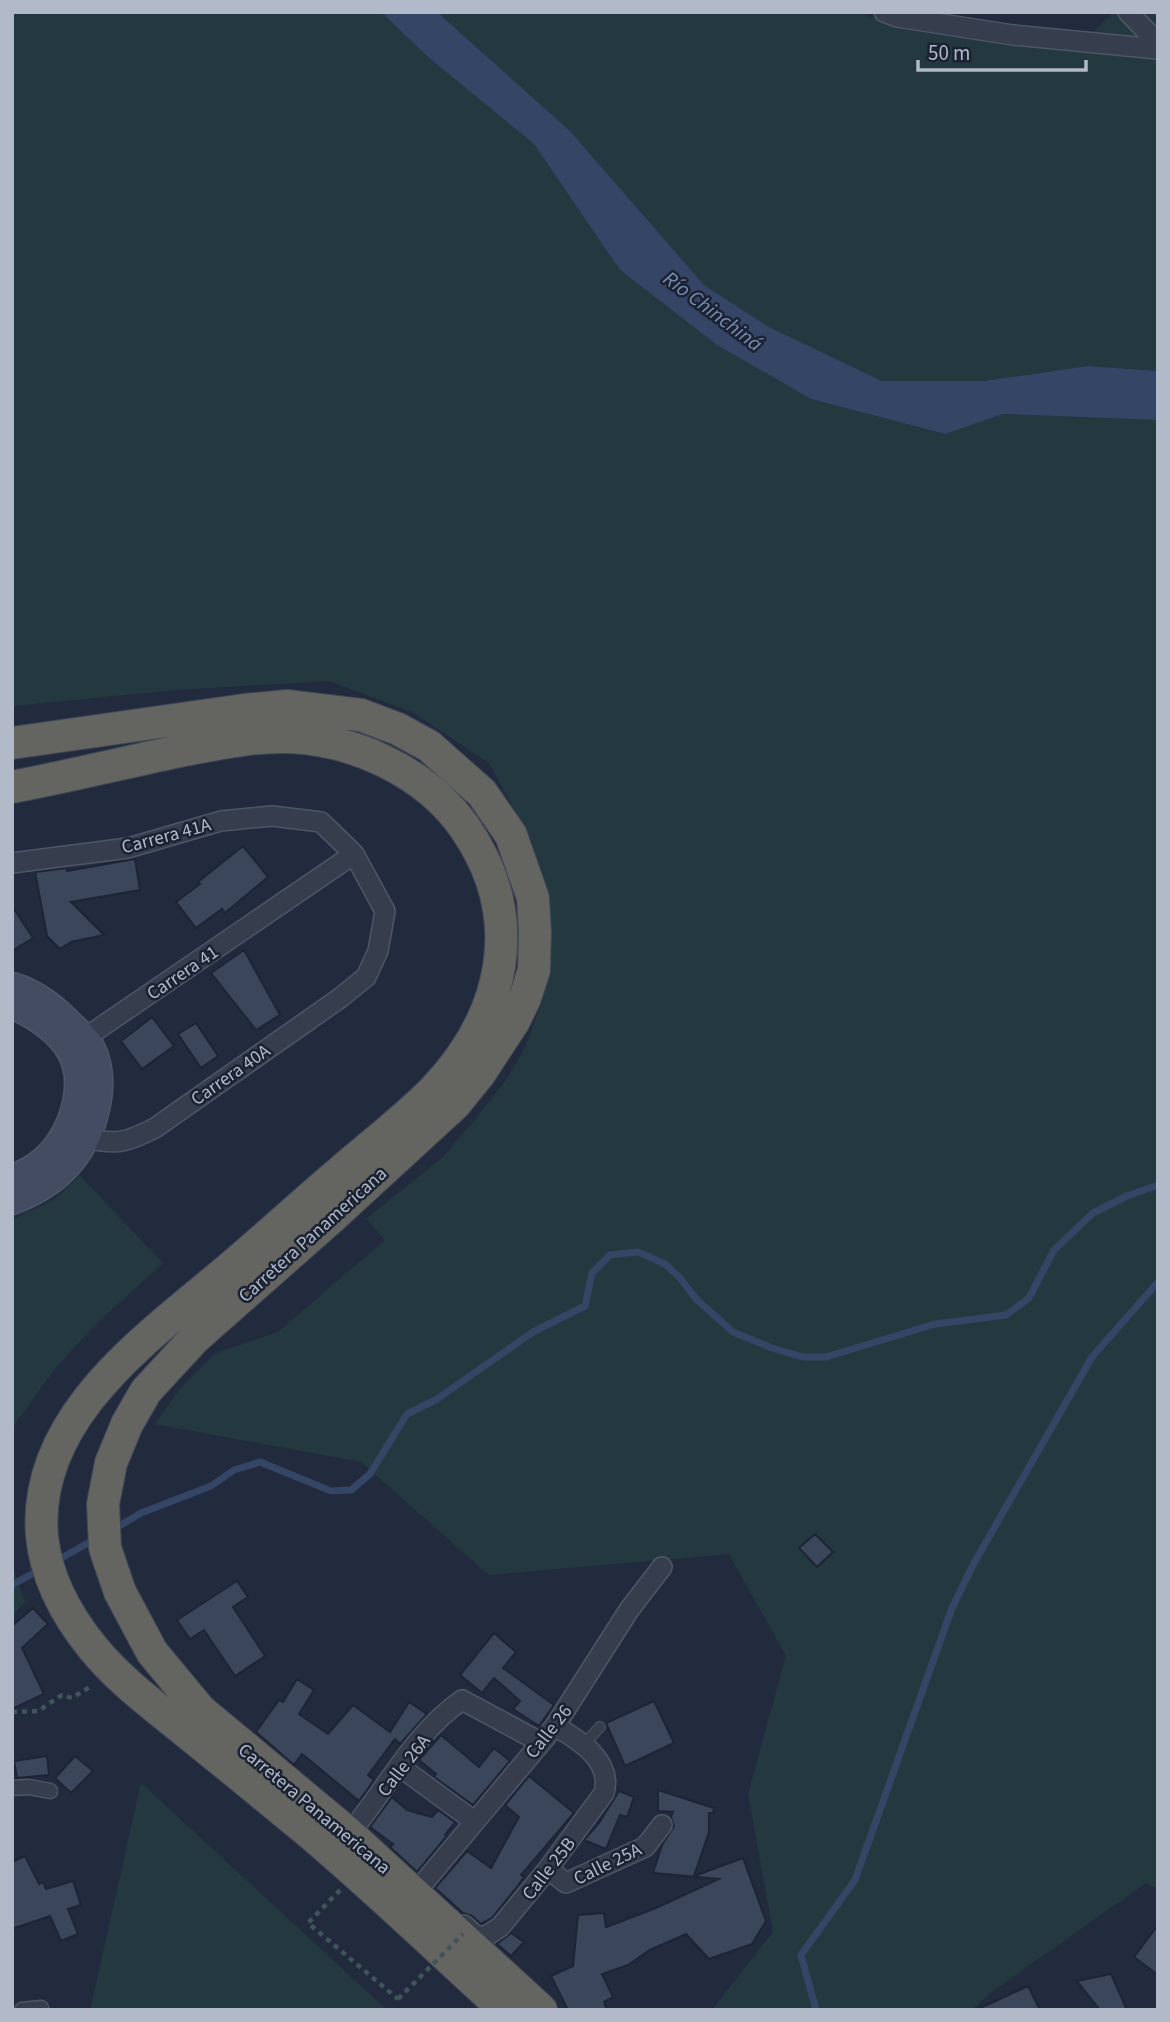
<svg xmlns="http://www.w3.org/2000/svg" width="1170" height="2022" viewBox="0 0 1170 2022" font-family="'Source Sans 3',sans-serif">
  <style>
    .green { fill: #24393f }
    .water { fill: #354566 }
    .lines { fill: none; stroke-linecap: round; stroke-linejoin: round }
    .stream { stroke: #354566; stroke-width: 7 }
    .building { fill: #3c465b; stroke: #1d2535; stroke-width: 2 }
    .service-casing { stroke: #4e5666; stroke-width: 12 }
    .pedestrian-casing { stroke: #4e5666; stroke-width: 17 }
    .minor-casing { stroke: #4e5666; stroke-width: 22 }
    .secondary-casing { stroke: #4e5666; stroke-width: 29 }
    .trunk-casing { stroke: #3e4656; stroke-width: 34 }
    .path { stroke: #3f5559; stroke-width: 4.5; stroke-dasharray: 5 5; stroke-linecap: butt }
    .service { stroke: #363e4e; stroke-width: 10 }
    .pedestrian { stroke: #363e4e; stroke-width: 14 }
    .minor { stroke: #363e4e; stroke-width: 19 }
    .secondary { stroke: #444c61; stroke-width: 26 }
    .trunk { stroke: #646460; stroke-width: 32 }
    .path-bridge { stroke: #3f5559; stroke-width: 4.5; stroke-dasharray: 5 5; stroke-linecap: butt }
    .labels { text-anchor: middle; stroke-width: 5; stroke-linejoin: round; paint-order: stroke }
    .street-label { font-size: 19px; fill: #b2b9c9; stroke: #1b2333 }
    .water-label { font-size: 21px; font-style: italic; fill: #788cb2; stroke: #1b2333 }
  </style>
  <rect width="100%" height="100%" fill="#222b3e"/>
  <path class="green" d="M 12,12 L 381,12 L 429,58 L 534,144 L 620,270 L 717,345 L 811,399 L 944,434 L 1003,414 L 1158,420 L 1158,1889 L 1146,1883 L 990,1993 L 972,2010 L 712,2010 L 773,1932 L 748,1794 L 786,1656 L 729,1554 L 489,1575 L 361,1462 L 155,1424 L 179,1390 L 216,1353 L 278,1332 L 385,1240 L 366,1219 L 442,1158 L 474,1121 L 506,1080 L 525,1048 L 543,999 L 546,967 L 545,899 L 532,841 L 489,763 L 414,713 L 329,681 L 176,690 L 12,706 Z
    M 437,12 L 854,12 L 928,32 L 1035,46 L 1079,46 L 1114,12 L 1158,12 L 1158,371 L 1088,366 L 984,381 L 882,381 L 769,327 L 704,285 L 570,131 Z
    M 80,1176 L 163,1263 L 97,1323 L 57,1366 L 12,1428 L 12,1219 L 52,1201 Z
    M 12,1567 L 25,1602 L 12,1616 Z
    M 141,1783 L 387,2010 L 90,2010 Z"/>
  <path class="water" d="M 381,12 L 437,12 L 570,131 L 704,285 L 769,327 L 882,381 L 984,381 L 1088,366 L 1158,371 L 1158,420 L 1003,414 L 945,434 L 811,399 L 717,345 L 620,270 L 534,144 L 429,58 Z"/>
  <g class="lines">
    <path class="stream" d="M 114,1529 L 141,1513 L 211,1486 L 234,1470 L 260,1462 L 331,1491 L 351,1490 L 370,1474 L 407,1414 L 437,1399 L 533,1332 L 585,1306 L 592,1273 L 610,1255 L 638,1252 L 665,1264 L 680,1278 L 696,1299 L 733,1332 L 772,1348 L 803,1357 L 826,1357 L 935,1324 L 1006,1315 L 1029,1298 L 1054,1250 L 1093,1213 L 1127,1196 L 1158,1185
      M 56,1561 L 97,1538
      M 12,1585 L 39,1570
      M 816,2010 L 801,1955 L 855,1880 L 952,1608 L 974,1563 L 1092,1357 L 1158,1282"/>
  </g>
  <path class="building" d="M 243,846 L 268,877 L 225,913 L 222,909 L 196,928 L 176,902 L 200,884 L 198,882 Z
    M 135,859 L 140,890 L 71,902 L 104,935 L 71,942 L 60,949 L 47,936 L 35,872 L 67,868 L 67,871 Z
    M 12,906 L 33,938 L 12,951 Z
    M 244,950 L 280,1015 L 256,1030 L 211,973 Z
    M 152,1017 L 174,1046 L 142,1069 L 121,1041 Z
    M 196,1023 L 218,1056 L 201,1068 L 178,1034 Z
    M 815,1534 L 833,1552 L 817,1567 L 799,1548 Z
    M 237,1581 L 248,1597 L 233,1607 L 265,1656 L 235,1676 L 204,1630 L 190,1639 L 177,1620 Z
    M 33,1608 L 48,1624 L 22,1648 L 44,1694 L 12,1709 L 12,1626 Z
    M 494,1633 L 516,1652 L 503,1668 L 554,1705 L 539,1726 L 513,1709 L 520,1701 L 494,1678 L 482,1693 L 460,1675 Z
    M 297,1679 L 314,1690 L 299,1714 L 328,1734 L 353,1705 L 390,1732 L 409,1702 L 427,1714 L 400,1744 L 395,1739 L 368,1775 L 374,1780 L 359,1801 L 302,1754 L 294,1765 L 256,1732 L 279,1700 L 283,1702 Z
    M 654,1701 L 674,1743 L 625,1766 L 606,1723 Z
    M 441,1735 L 479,1767 L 494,1748 L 510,1761 L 473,1805 L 434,1777 L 436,1774 L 419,1760 Z
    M 47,1756 L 49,1775 L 17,1778 L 14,1761 Z
    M 75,1756 L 93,1771 L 71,1793 L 55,1778 Z
    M 529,1776 L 574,1813 L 521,1875 L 524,1877 L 517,1887 L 492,1918 L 481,1924 L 472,1916 L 463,1913 L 435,1888 L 467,1851 L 491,1868 L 519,1817 L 505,1805 Z
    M 658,1790 L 714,1808 L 713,1813 L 709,1813 L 709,1832 L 694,1876 L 743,1858 L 766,1921 L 752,1944 L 709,1959 L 686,1934 L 650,1950 L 628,1965 L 602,1974 L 613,1997 L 604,2002 L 607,2010 L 568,2010 L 551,1976 L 573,1966 L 578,1915 L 604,1913 L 606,1927 L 656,1908 L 719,1879 L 653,1873 L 662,1845 L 674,1826 L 671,1817 L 673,1812 L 658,1811 Z
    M 619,1791 L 634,1797 L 627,1817 L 620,1815 L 606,1849 L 584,1840 L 599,1823 Z
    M 392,1797 L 407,1810 L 432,1817 L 438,1810 L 455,1822 L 445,1835 L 447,1836 L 417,1872 L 390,1847 L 393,1844 L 370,1827 Z
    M 25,1856 L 39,1884 L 43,1882 L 46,1889 L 73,1881 L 81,1905 L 68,1909 L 78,1934 L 61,1941 L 50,1916 L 12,1929 L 12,1862 Z
    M 1158,1925 L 1158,1975 L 1134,1957 Z
    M 511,1933 L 524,1942 L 511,1956 L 497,1944 Z
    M 1111,1974 L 1127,2010 L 1100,2010 L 1077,1981 Z
    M 1028,1986 L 1040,2010 L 976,2010 Z"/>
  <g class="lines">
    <g class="service-casing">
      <path id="service" d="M 584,1744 L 600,1727"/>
    </g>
    <g class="pedestrian-casing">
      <path id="pedestrian" d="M 12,1788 L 29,1787 L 50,1791
        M 22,2010 L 41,2008"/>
    </g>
    <g class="minor-casing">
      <path id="minor" d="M 884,12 L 897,17 L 1013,35 L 1158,49
        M 1128,12 L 1158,43
        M 12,863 L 128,848 L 221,821 L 272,816 L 321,822 L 354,854 L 385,911 L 378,951 L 366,977 L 340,998 L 155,1128 C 125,1143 118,1145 84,1138
        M 85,1038 L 354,854
        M 399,1766 L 474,1821
        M 349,1834 C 386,1790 414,1733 462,1700 L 540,1742
        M 548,1869 L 566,1883 L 645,1847 L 662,1825
        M 421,1886 L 555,1726 L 629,1610 L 662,1567
        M 464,1925 L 475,1935 L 485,1937 L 500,1927 L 548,1869 L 604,1793 C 613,1761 579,1740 555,1726"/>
    </g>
    <g class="secondary-casing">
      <path id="secondary" d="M 12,986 C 33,992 50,1004 66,1020 C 75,1029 85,1036 91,1047 C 110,1084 93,1138 66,1167 C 51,1183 33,1193 12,1201
        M 12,1005 C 34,1015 58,1030 70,1051 C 90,1086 70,1141 40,1163 C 32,1170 22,1174 12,1179"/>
    </g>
    <g class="trunk-casing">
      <path id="trunk" d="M 12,743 L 244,710 L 287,706 L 361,715 L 398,729 L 429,746 L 482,793 L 511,835 L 533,898 L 535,932 L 534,970 L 525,998 L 514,1021 L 480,1073 L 455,1104 L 331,1218 L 195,1338 L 146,1391 L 127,1424 L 111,1463 L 103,1504 L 105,1548 L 120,1592 L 152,1652 L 200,1710 L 349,1834 L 541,2010
        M 12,787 C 70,776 127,762 184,750 C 218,744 253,736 287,737 C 354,739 426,772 465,828 C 527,918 505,1016 433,1091 C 404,1120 370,1146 339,1173 C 302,1204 267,1237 230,1268 C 149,1337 32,1416 42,1536 C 46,1578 67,1616 93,1648 C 119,1680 153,1705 185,1731 C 225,1763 265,1796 305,1829 C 374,1887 438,1949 505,2010"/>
    </g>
    <path class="path" d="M 12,1712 L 38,1711 L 62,1695 L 72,1698 L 93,1685
      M 340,1890 L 308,1923 L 398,1999"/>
    <use href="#service" class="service"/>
    <use href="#pedestrian" class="pedestrian"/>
    <use href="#minor" class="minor"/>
    <use href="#secondary" class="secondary"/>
    <use href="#trunk" class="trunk"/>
    <path class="path-bridge" d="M 398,1999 L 463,1934"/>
  </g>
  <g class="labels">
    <g class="street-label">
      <text transform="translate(166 835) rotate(-15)" y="7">Carrera 41A</text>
      <text transform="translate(182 972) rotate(-34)" y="7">Carrera 41</text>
      <text transform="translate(230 1074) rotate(-35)" y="7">Carrera 40A</text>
      <text transform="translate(312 1234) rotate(-42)" y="7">Carretera Panamericana</text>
      <text transform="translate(548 1731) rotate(-52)" y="7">Calle 26</text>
      <text transform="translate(403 1765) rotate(-52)" y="7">Calle 26A</text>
      <text transform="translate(315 1808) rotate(40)" y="7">Carretera Panamericana</text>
      <text transform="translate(607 1863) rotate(-26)" y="7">Calle 25A</text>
      <text transform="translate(548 1868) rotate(-52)" y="7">Calle 25B</text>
    </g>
    <g class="water-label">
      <text transform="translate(713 311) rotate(37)" y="7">Río Chinchiná</text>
    </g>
  </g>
  <rect width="1170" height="2022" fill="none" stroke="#b2b9c9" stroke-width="28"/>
  <path d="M918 60v10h168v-10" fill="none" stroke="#b2b9c9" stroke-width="3.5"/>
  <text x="928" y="60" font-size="21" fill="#b2b9c9" stroke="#1b2333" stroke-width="5" paint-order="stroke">50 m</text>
</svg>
